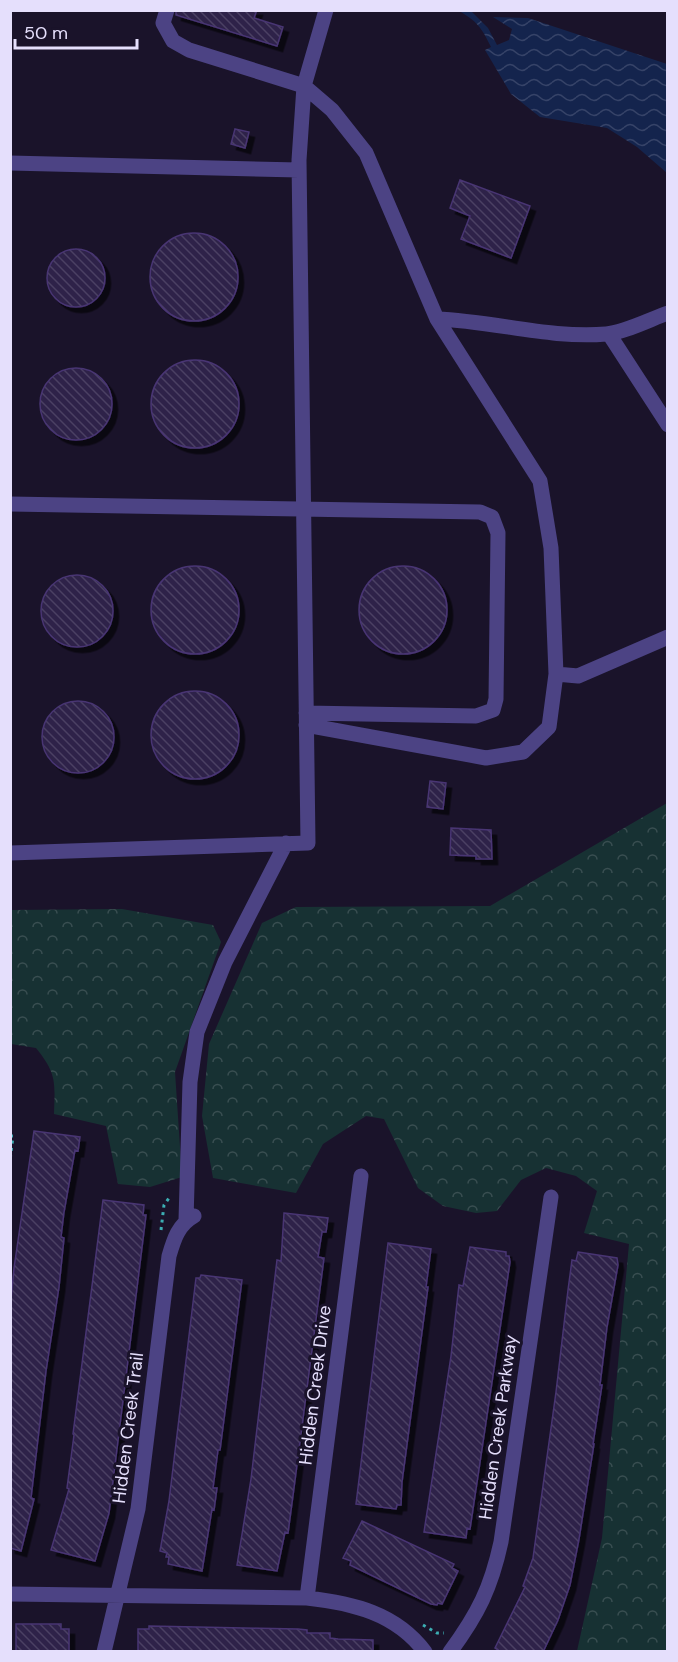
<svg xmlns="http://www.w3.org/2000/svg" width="678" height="1662" viewBox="0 0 678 1662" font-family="'DM Sans',sans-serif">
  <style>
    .forest { fill: url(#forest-crowns) }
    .water { fill: url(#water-waves) }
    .building { fill: url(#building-back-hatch); stroke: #483573; stroke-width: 1.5; filter: url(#shadow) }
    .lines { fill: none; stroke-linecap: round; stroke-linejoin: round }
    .path { stroke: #3caeb3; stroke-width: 3; stroke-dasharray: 3 4.5; stroke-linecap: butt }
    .minor { stroke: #4c4384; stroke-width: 15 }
    .labels { text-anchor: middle; stroke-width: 6; stroke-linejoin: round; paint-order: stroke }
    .street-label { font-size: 18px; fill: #e5dffc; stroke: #1a132a }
  </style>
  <defs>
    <pattern id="forest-crowns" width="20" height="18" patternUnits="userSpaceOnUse" patternTransform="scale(1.5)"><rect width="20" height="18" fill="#173133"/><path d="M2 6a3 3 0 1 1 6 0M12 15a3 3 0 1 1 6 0" fill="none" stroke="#394e51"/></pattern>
    <pattern id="water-waves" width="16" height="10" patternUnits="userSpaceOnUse" patternTransform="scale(1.5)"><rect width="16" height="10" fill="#14244d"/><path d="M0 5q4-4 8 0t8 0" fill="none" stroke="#364368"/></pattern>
    <pattern id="building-back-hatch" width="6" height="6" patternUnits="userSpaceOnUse" patternTransform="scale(1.5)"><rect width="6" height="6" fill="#2d2149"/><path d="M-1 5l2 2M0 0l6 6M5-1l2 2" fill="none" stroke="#4b4164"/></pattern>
    <filter id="shadow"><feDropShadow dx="5.5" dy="5.5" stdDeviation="0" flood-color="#0009"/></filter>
  </defs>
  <rect width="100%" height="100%" fill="#1a132a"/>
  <path class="forest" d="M 667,803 L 667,1646 L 666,1651 L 577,1651 L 602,1538 L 629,1244 L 584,1233 L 597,1191 L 576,1176 L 546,1168 L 521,1180 L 497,1211 L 476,1213 L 443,1206 L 418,1188 L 384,1119 L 366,1116 L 323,1144 L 296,1193 L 213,1178 L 202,1116 L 209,1044 L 262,923 L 296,907 L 490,906 Z
    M 122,909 L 213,925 L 221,942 L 175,1072 L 182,1177 L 150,1187 L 118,1184 L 106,1126 L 54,1114 C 55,1082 57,1074 36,1048 L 11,1044 L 10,910 Z"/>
  <path class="water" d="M 459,11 L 471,11 L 488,28 L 497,45 L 509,40 L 512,29 L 493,17 L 528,18 L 667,64 L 667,173 L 637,147 L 607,128 L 540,117 L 511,94 L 485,50 L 491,47 C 482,28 477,21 459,11 Z"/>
  <path class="building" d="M 176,10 L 257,10 L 254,18 L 283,27 L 277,46 L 176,15 Z
    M 235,129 L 249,132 L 245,148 L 231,144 Z
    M 460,180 L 530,206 L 511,258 L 461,239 L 470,216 L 450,208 Z
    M150 277a44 44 0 1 1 88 0a44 44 0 1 1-88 0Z
    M47 278a29 29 0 1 1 58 0a29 29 0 1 1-58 0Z
    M151 404a44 44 0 1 1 88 0a44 44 0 1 1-88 0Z
    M40 404a36 36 0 1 1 72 0a36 36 0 1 1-72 0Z
    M151 610a44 44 0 1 1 88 0a44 44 0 1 1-88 0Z
    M359 610a44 44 0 1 1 88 0a44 44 0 1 1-88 0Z
    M41 611a36 36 0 1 1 72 0a36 36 0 1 1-72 0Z
    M151 735a44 44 0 1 1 88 0a44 44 0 1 1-88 0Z
    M42 737a36 36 0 1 1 72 0a36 36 0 1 1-72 0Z
    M 430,781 L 446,783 L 443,809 L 427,807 Z
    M 451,828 L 491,830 L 492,859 L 476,859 L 476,856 L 450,855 Z
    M 34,1131 L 80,1137 L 78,1151 L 75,1150 L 64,1212 L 61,1237 L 64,1238 L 59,1287 L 46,1371 L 31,1498 L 34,1499 L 21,1551 L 10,1548 L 10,1310 L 14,1268 Z
    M 103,1200 L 144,1205 L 143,1215 L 146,1215 L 109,1513 L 95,1561 L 51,1550 L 69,1489 L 67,1488 L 74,1435 L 73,1434 Z
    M 284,1213 L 328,1218 L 326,1232 L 322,1232 L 318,1257 L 324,1258 L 292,1503 L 288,1533 L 285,1532 L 277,1571 L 237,1565 L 251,1479 L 277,1260 L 281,1261 Z
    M 388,1243 L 431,1249 L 426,1287 L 428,1287 L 402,1482 L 401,1505 L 397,1505 L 396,1509 L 356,1504 Z
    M 470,1247 L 506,1252 L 506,1256 L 509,1256 L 510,1262 L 470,1529 L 467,1528 L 466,1538 L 424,1532 L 451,1356 L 459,1285 L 463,1286 Z
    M 578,1252 L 617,1258 L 618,1265 L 607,1327 L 600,1385 L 602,1385 L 593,1444 L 594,1444 L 579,1539 L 570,1585 L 558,1620 L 543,1652 L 501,1652 L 495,1648 L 525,1587 L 523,1586 L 533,1558 L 556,1392 L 568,1290 L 572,1260 L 576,1261 Z
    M 201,1275 L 242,1280 L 220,1450 L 218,1450 L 213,1488 L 217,1488 L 214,1510 L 212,1509 L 202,1571 L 168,1564 L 169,1557 L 166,1557 L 167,1553 L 160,1551 L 169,1501 L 196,1278 L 200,1278 Z
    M 362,1521 L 454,1564 L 452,1568 L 458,1571 L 442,1604 L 438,1603 L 437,1605 L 431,1604 L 350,1565 L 351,1561 L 343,1558 Z
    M 16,1624 L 61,1624 L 61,1629 L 69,1629 L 69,1652 L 16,1652 Z
    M 149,1626 L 298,1629 L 307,1630 L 307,1633 L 330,1633 L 330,1638 L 338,1639 L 373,1640 L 373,1652 L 138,1652 L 138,1629 L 149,1629 Z"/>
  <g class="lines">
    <path class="path" d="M 10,1136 L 13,1136 L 10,1161
      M 161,1230 L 164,1205 L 169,1198
      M 423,1625 L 437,1633 L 444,1633"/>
    <path class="minor" d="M 167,10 L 163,23 L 173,41 L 189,50 L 304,86 L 326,10
      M 304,86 L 332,110 L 366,153 L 437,319 L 540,481 L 551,548 L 556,674 L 549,727 L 523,752 L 486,758 L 306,725
      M 10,163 L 299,170
      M 437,319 C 493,321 552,339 606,334 C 623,333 651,319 668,313
      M 609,334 L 668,425
      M 10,504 L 480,512 L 492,517 L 498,533 L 496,699 L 493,710 L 476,716 L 306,713
      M 556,674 L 578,676 L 668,637
      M 10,853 L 308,843 L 299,160 L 304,86
      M 186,1220 L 190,1082 L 197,1032 L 225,962 L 286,843
      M 10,1594 L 307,1598 C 352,1603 396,1613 425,1652
      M 307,1598 L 361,1176
      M 104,1652 L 138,1509 L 169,1256 C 174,1239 178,1225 194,1216
      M 450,1652 C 478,1614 491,1588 501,1542 L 551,1197"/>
  </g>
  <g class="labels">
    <g class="street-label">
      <text transform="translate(315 1385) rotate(-83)" y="6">Hidden Creek Drive</text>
      <text transform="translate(498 1427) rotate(-82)" y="6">Hidden Creek Parkway</text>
      <text transform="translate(128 1428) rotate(-83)" y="6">Hidden Creek Trail</text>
    </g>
  </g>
  <rect width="678" height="1662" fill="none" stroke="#e5dffc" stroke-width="24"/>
  <path d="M15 39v9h122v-9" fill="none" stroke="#e5dffc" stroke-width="3"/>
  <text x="24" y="39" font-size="18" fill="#e5dffc" stroke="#1a132a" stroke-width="4.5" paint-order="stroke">50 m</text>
</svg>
